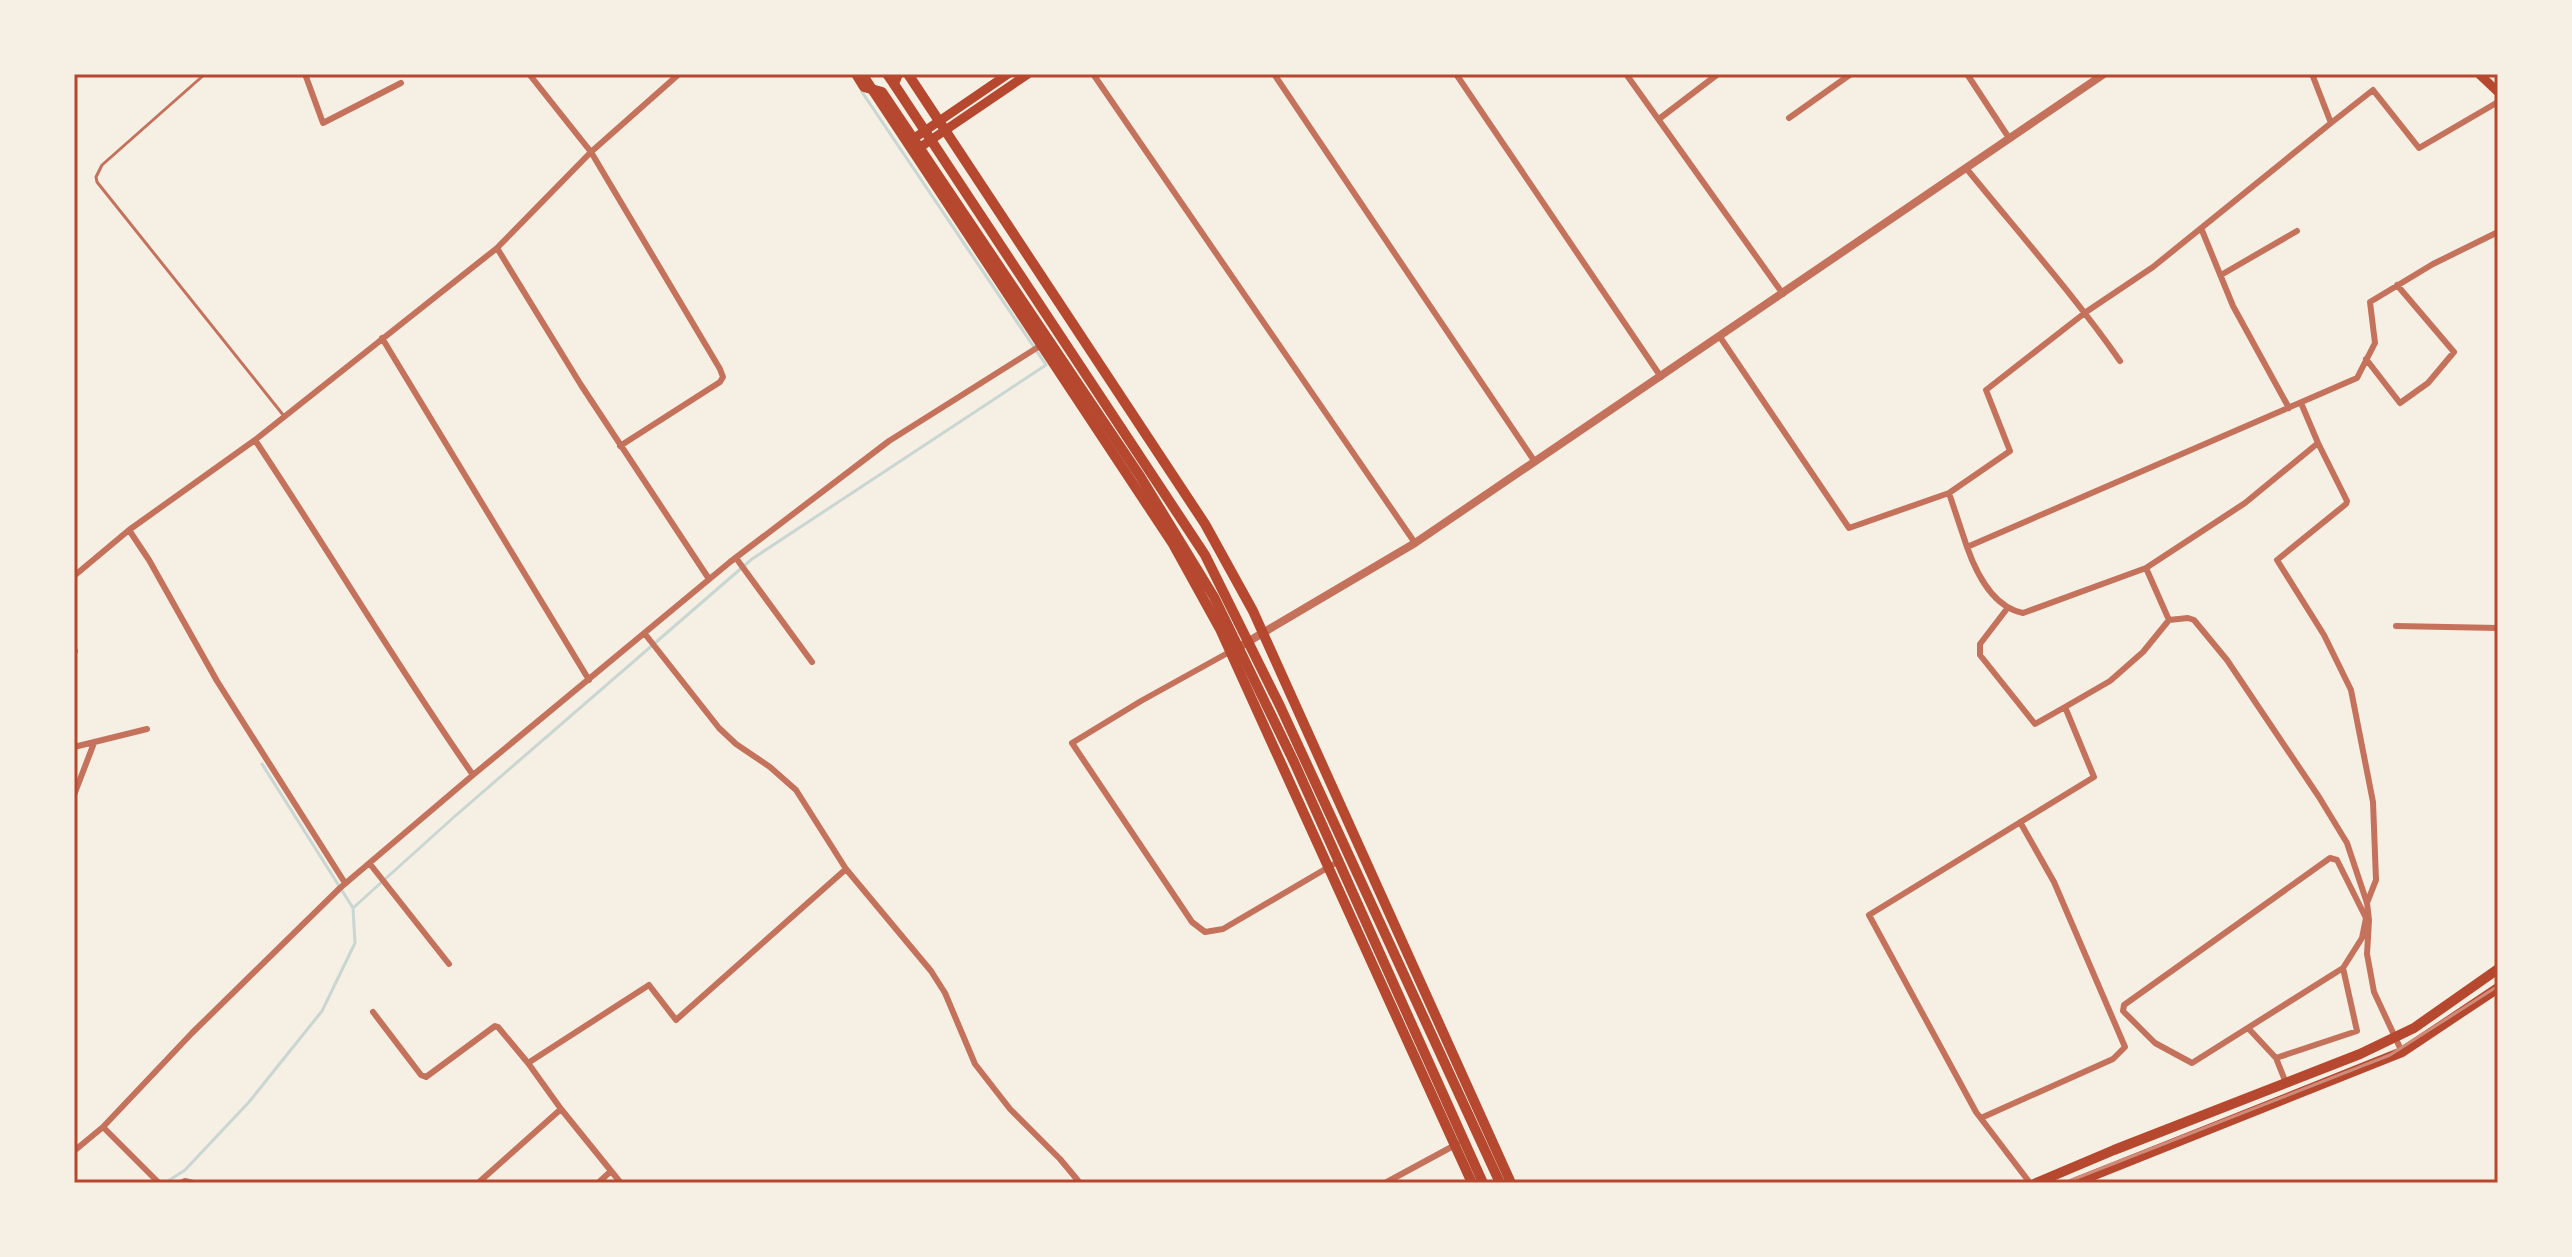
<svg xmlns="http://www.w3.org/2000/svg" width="2572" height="1257" viewBox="0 0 2572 1257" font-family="Rubik,sans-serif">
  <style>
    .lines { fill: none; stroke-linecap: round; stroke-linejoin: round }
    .stream { stroke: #c9d6d2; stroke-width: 3 }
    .service { stroke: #c5725c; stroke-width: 3 }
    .minor { stroke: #c5725c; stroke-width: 6 }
    .tertiary { stroke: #c5725c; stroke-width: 8 }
    .secondary { stroke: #b5482f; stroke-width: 9 }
    .primary { stroke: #b5482f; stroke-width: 10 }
    .trunk { stroke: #b5482f; stroke-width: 10 }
    .rail { stroke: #cf8b77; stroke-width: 3 }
    .neatline { fill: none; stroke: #b5482f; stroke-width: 3 }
  </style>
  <rect width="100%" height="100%" fill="#f6efe4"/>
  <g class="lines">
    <path class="stream" d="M 353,908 L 454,817 L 752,559 L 1046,365 L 862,92
      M 165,1183 L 185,1170 L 249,1102 L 322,1011 L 355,943 L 353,908 L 262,764"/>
    <path class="service" d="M 205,74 L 102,165 L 96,177 L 97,182 L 284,416"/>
    <path class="minor" d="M 305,74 L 323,123 L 401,83
      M 529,74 L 591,152 L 720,369 L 723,377 L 720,382 L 620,446
      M 1093,74 L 1415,543
      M 1274,74 L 1535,462
      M 1456,74 L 1661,377
      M 1626,74 L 1783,294
      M 1967,74 L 2009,138
      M 1789,118 L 1851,74
      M 1659,119 L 1718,74
      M 2331,123 L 2373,90 L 2419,148 L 2498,102
      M 1966,168 C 2018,232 2073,294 2120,361
      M 2201,228 L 2233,306 L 2289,408
      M 497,248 L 581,385 L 709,579
      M 2221,275 L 2297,231
      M 1720,337 L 1849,528 L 1949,493 L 2010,451 L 1986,390 L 2086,312 L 2153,267 L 2331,123 L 2312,74
      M 382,338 L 589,680
      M 2366,359 L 2400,403 L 2428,383 L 2454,352 L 2397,285
      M 255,440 C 329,551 397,666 473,775
      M 2318,443 L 2347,501 L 2346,504 L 2277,560 L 2324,635 L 2351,690 L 2373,802 L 2376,880 L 2367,903
      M 1949,493 L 1967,547 L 2357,378 L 2375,343 L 2370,302 L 2433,264 L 2498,232
      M 129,530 L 149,560 L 217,681 L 345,883
      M 1967,547 C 1977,575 1993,607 2023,613 L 2146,568 L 2245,503 L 2318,443 L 2301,403
      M 736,558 L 812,662
      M 2146,568 L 2169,620 L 2188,618 L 2194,620 L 2227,660 L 2319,797 L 2347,843 L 2367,903 L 2369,920 L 2367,954 L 2374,992 L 2402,1052
      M 74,576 L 129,530 L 255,440 L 497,248 L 591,152 L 679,74
      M 2006,610 L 1980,644 L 1980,655 L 2035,724 L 2065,707 L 2094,777 L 1869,915 L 1976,1112 L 2030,1183
      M 2396,626 L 2498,628
      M 645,634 L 719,728 L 736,744 L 770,767 L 796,790 L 846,869 L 931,971 L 945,993 L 975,1064 L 1010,1109 L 1060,1159 L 1080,1183
      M 1233,650 L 1141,701 L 1072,743 L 1192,922 L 1205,932 L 1223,929 L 1339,861
      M 74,651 L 75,651
      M 2065,707 L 2110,681 L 2143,652 L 2169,620
      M 74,747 L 147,729
      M 74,795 L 94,743
      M 2330,858 L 2337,860 L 2366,918 L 2362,938 L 2343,968 L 2192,1063 L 2155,1043 L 2123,1011 L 2124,1005 Z
      M 370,864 L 449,964
      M 373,1012 L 421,1075 L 426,1077 L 495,1026 L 498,1027 L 528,1063
      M 2249,1029 L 2276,1058 L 2286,1083
      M 2276,1058 L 2357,1031 L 2343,968
      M 561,1109 L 620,1182
      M 1981,1118 L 2113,1059 L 2125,1047 L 2054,882 L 2020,822
      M 103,1127 L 159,1183
      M 74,1151 L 103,1127 L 192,1033 L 340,888 L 473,775 L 730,562 L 889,441 L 1043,344
      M 181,1183 L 185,1181 L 193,1183
      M 478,1183 L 561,1109 L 528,1063 L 649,985 L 676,1020 L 846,869
      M 598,1183 L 611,1171
      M 1385,1183 L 1457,1144"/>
    <path class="tertiary" d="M 1239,647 L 1415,543 L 2104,74"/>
    <path class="secondary" d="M 2479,74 L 2498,92
      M 913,139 L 1008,74
      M 919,148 L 1028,74"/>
    <path class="primary" d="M 856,74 L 864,87 L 882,92 L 1140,476 L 1214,597 L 1294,762 L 1483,1183
      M 898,74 L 894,84 L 1205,555 L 1280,706 L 1500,1183
      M 2036,1183 L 2114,1150 L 2360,1054 L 2414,1028 L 2498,969
      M 2074,1183 L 2402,1052 L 2498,988"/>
    <path class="trunk" d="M 862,74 L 1173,544 L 1220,629 L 1472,1183
      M 887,74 L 894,84
      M 908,74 L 1205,524 L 1253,611 L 1511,1183"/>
    <path class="rail" d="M 2064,1183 L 2390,1055 L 2498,986"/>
  </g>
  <rect width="2572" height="1257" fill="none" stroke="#f6efe4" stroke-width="152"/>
  <rect x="76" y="76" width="2420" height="1105" class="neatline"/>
</svg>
